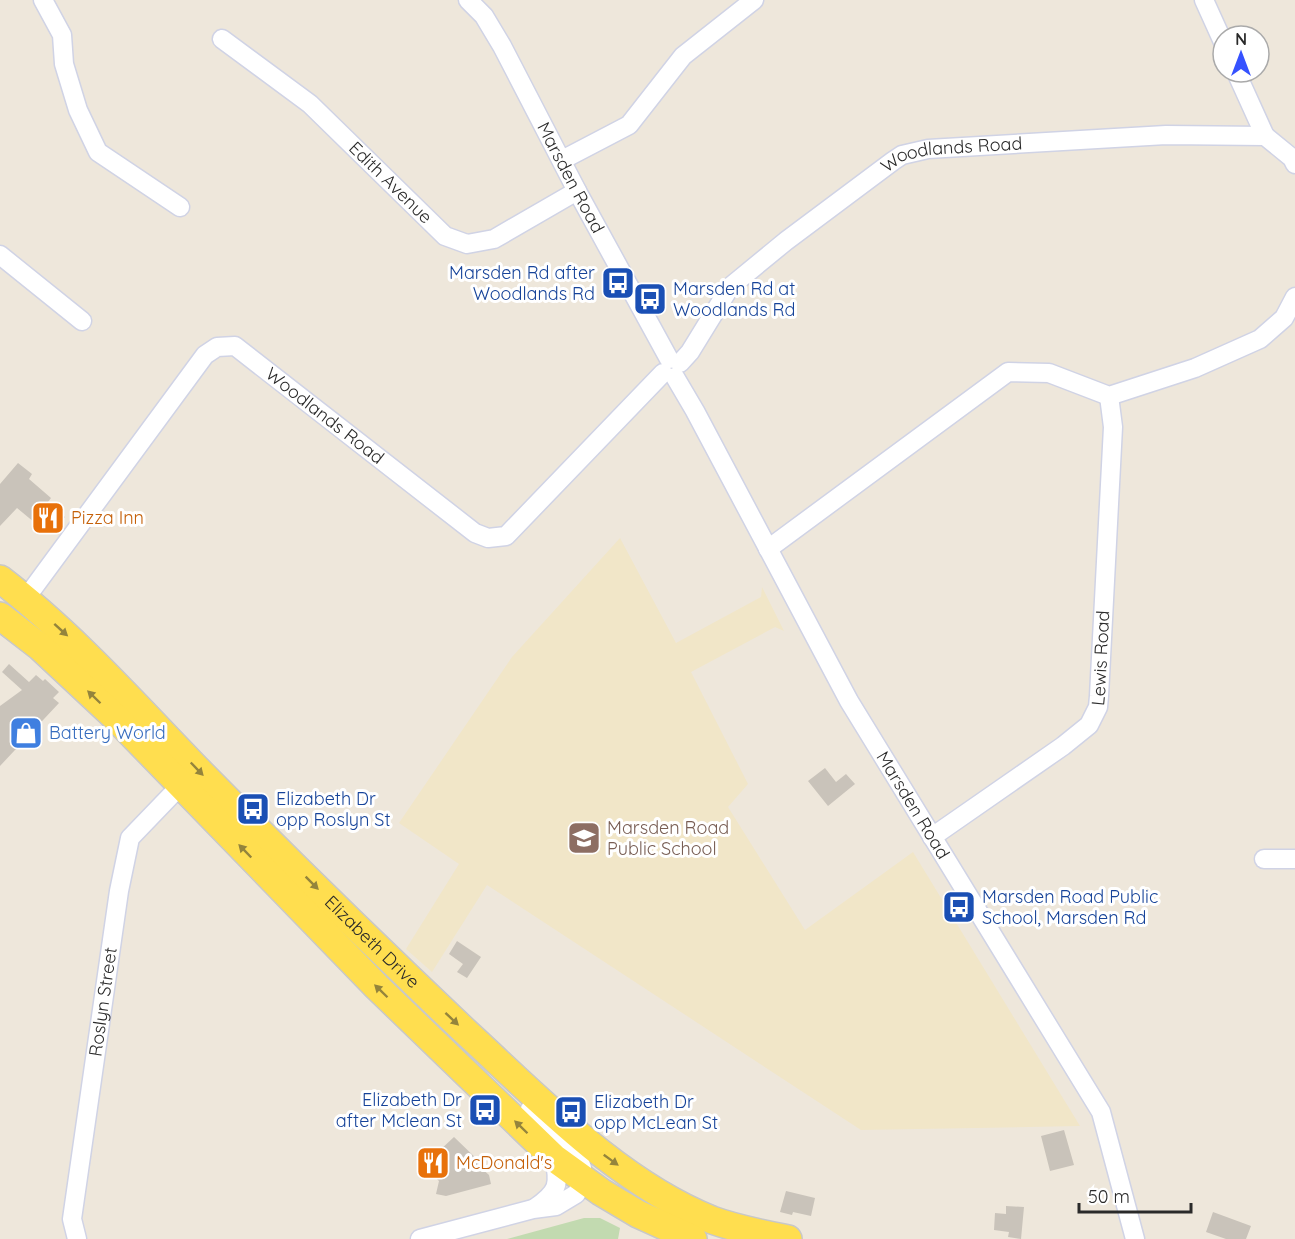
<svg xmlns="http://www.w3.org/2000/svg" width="1295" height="1239" viewBox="0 0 1295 1239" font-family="Quicksand,sans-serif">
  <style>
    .education { fill: #f1e6c8 }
    .cemetery { fill: #c2dab0 }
    .building { fill: #c9c3ba }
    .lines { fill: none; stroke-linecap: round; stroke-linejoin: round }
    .street-casing { stroke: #d0d3e5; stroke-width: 21 }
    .primary-casing { stroke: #c8c8c8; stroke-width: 30 }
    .street { stroke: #fff; stroke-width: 18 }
    .primary { stroke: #ffde4f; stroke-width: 27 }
    .oneway { fill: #94843c }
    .labels { text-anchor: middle; stroke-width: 6; stroke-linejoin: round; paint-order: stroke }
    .street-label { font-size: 18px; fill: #2a2a2a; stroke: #fff }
    .transit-label { font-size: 18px; fill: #164399; stroke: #fff; text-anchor: start }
    .food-label { font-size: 18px; fill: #c56008; stroke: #fff; text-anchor: start }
    .shop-label { font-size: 18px; fill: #366cbe; stroke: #fff; text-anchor: start }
    .education-label { font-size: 18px; fill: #785e54; stroke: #fff; text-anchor: start }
  </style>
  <rect width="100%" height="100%" fill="#eee7db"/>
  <path class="education" d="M 620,538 L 676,643 L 761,597 L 762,587 L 784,631 L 775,627 L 691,672 L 748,784 L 728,807 L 805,930 L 913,852 L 1080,1126 L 861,1130 L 487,885 L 432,972 L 406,949 L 459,864 L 399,823 L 512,657 Z"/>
  <path class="cemetery" d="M 584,1218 L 600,1218 L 620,1228 L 618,1239 L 507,1239 Z"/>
  <path class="building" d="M 18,463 L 32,474 L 29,479 L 51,498 L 48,502 L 65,517 L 53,531 L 46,532 L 17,508 L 0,526 L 0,484 Z
    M 9,664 L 29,682 L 36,675 L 43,681 L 45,679 L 59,692 L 53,698 L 59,703 L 0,766 L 0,706 L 22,690 L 2,672 Z
    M 825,768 L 836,782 L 846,774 L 855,784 L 828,806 L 808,781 Z
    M 457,941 L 481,957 L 467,978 L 457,972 L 463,964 L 449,954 Z
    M 1064,1130 L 1074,1165 L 1050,1171 L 1041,1136 Z
    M 454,1137 L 482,1164 L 480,1167 L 489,1175 L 491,1184 L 446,1196 L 436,1194 L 439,1181 L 423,1166 Z
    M 786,1191 L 815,1198 L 811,1216 L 793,1212 L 792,1215 L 780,1212 Z
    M 1006,1206 L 1024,1207 L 1021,1239 L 1008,1237 L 1009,1232 L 994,1230 L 995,1213 L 1006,1214 Z
    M 1213,1212 L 1251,1226 L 1246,1239 L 1226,1239 L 1206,1232 Z"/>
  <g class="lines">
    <g class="street-casing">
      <g id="street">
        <path d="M 43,0 L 62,35 L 64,64 L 78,110 L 98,152 L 180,207"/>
        <path id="s1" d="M 468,0 L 484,16 L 502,46 L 577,191 L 669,359"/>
        <path d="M 1204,0 L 1223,42"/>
        <path id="s2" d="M 222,39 L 310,104 L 445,236 L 467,244 L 494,239 L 577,191"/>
        <path d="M 1236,72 L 1265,136"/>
        <path d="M 562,160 L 629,125 L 683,56 L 754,0"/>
        <path d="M 0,255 L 82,321"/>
        <path id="s3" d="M 680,363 L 690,352 L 730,287 L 786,241 L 893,161 L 902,155 L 928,149 L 1166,135 L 1265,136 L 1292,158 L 1295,164"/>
        <path id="s4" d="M 675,377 L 695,411 L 849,701 L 1101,1112 L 1135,1239"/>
        <path d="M 768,549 L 1008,372 L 1049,373 L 1109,396 L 1195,368 L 1260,339 L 1284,318 L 1295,297"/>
        <path id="s5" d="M 26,598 L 205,355 L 217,347 L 235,346 L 475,533 L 488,538 L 506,536 L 663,373"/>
        <path id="s6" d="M 932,837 L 1063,746 L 1089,725 L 1098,707 L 1099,696 L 1113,427 L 1109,396"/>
        <path d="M 1264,859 L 1295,859"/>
        <path d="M 535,1208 C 558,1192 560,1185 554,1158"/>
        <path id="s7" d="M 77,1239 L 72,1219 L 119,891 L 130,838 L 181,785"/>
        <path d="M 420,1239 L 533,1209 L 556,1206 L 576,1194 L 580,1187 L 582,1168 L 577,1154 L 530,1109"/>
      </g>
    </g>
    <g class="primary-casing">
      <g id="primary">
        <path id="s8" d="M 0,579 C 73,635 135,705 199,771 C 287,860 377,948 468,1034 C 541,1101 619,1183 712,1220 C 737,1229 763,1234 788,1239"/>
        <path d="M 0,616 L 40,647 L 115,717 L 377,987 L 554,1158 L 601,1192 L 638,1214 L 693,1239"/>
      </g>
    </g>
    <use href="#street" class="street"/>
    <use href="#primary" class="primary"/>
  </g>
  <defs><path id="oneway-solid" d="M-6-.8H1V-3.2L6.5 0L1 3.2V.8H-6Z" transform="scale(1.5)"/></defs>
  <g class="oneway">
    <use href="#oneway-solid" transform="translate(61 630) rotate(42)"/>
    <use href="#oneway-solid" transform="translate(94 697) rotate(-136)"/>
    <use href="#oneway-solid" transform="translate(197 769) rotate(46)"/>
    <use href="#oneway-solid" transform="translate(245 851) rotate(-134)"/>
    <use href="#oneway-solid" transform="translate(312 883) rotate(45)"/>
    <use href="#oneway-solid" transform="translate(381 991) rotate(-136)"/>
    <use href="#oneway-solid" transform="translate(452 1019) rotate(43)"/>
    <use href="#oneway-solid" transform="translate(521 1127) rotate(-136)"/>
    <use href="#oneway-solid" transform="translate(611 1160) rotate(36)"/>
  </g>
  <defs>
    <g id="bus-square" transform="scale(1.725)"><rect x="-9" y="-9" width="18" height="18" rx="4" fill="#1a4fb4" stroke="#fff"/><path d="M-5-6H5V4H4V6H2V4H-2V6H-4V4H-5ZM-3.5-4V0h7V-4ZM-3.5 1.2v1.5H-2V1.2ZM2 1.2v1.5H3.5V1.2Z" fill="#fff"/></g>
    <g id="restaurant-square" transform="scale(1.725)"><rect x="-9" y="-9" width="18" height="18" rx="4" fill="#e8710a" stroke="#fff"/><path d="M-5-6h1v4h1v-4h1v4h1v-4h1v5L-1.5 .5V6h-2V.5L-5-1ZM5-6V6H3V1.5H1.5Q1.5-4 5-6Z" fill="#fff"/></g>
    <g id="shop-square" transform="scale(1.725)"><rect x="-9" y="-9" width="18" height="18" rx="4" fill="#3f7fe0" stroke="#fff"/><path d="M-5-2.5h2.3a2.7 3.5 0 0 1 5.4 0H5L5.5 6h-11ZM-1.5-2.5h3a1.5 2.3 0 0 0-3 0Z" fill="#fff"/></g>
    <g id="school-square" transform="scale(1.725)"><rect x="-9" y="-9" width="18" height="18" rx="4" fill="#8d6e63" stroke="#fff"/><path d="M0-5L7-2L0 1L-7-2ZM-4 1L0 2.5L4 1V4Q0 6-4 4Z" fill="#fff"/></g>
  </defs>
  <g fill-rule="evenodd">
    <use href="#bus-square" x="618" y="283"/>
    <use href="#bus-square" x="650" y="299"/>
    <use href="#restaurant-square" x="48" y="518"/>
    <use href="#shop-square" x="26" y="733"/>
    <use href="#bus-square" x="253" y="809"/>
    <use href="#school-square" x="584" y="838"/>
    <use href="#bus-square" x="959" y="907"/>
    <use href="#bus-square" x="485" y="1110"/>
    <use href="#bus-square" x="571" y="1112"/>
    <use href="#restaurant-square" x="433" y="1163"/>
  </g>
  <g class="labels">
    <g class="street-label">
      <text dy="6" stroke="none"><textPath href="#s3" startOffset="357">Woodlands Road</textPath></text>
      <text dy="6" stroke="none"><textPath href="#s1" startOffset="206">Marsden Road</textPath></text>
      <text dy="6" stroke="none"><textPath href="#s2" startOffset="222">Edith Avenue</textPath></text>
      <text dy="6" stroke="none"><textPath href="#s5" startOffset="448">Woodlands Road</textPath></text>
      <text dy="6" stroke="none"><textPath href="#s6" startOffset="262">Lewis Road</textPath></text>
      <text dy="6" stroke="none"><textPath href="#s4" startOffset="490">Marsden Road</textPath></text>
      <text dy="6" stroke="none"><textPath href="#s8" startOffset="520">Elizabeth Drive</textPath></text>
      <text dy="6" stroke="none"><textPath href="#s7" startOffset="240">Roslyn Street</textPath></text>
    </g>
    <g class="transit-label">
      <text x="595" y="279" text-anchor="end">Marsden Rd after<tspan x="595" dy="21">Woodlands Rd</tspan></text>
      <text x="673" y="295">Marsden Rd at<tspan x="673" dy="21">Woodlands Rd</tspan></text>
      <text x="276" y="805">Elizabeth Dr<tspan x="276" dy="21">opp Roslyn St</tspan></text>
      <text x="982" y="903">Marsden Road Public<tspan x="982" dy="21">School, Marsden Rd</tspan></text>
      <text x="462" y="1106" text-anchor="end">Elizabeth Dr<tspan x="462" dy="21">after Mclean St</tspan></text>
      <text x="594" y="1108">Elizabeth Dr<tspan x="594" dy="21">opp McLean St</tspan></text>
    </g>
    <g class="food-label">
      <text x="71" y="524">Pizza Inn</text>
      <text x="456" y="1169">McDonald's</text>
    </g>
    <g class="shop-label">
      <text x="49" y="739">Battery World</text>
    </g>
    <g class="education-label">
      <text x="607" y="834">Marsden Road<tspan x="607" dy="21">Public School</tspan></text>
    </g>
  </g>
  <g transform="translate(1241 54)"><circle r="28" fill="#ffffff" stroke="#aaaaaa" stroke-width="1.5"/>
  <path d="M0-4.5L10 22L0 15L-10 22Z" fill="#3652ff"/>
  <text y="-9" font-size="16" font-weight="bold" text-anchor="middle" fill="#2a2a2a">N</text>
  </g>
  <path d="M1079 1203v9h112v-9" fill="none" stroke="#2a2a2a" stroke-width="3"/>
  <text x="1088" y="1203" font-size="18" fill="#2a2a2a" stroke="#ffffff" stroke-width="4.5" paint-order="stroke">50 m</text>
</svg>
